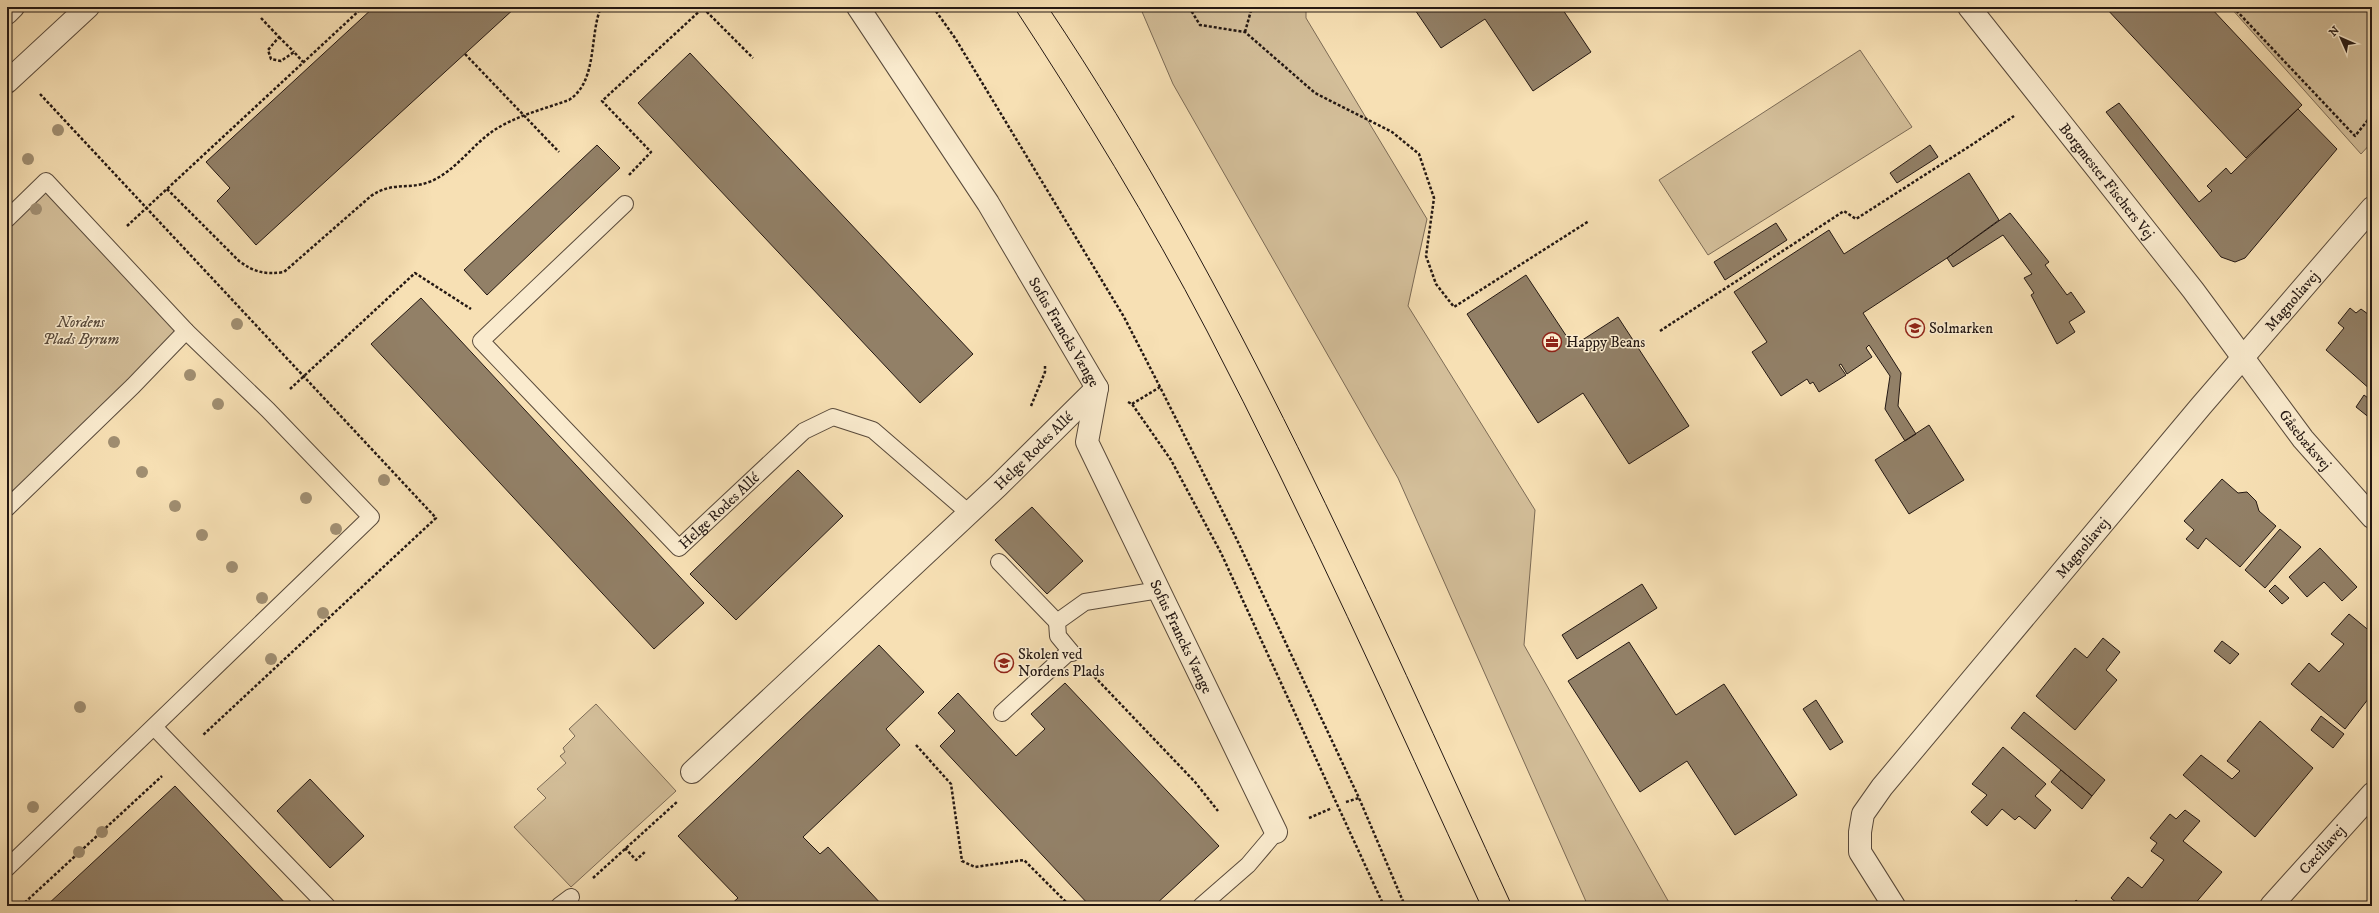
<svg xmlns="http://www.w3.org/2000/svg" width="2379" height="913" viewBox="0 0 2379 913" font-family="'IM FELL DW Pica',serif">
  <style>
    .green { fill: #d3be99; stroke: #7c6b56 }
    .building { fill: #928067; stroke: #241813 }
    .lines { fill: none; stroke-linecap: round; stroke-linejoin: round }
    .service-casing { stroke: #594a3b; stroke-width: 18 }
    .minor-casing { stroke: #594a3b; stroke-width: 24 }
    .tertiary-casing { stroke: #594a3b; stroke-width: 24 }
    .path { stroke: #241813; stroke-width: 2.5; stroke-dasharray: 3 2; stroke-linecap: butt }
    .service { stroke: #faebce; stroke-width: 16 }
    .minor { stroke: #faebce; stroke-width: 22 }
    .tertiary { stroke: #faebce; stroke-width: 22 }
    .tram { stroke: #241813; stroke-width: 1 }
    .tree { fill: #a08e71 }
    .labels { text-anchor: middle; stroke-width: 3; stroke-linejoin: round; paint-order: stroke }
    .street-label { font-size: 15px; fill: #241813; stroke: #faebce }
    .park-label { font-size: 15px; font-style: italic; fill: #594a3b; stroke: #faebce }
    .poi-label { font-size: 15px; fill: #241813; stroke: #faebce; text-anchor: start }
  </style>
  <rect width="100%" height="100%" fill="#f7e0b4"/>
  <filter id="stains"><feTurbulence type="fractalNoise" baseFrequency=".005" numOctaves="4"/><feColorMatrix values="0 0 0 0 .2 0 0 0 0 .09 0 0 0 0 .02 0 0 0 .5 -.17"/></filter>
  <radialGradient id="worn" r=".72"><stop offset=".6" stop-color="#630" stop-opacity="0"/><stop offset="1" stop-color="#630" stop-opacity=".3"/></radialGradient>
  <path class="green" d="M 1140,7 L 1306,7 L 1306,18 L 1427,219 L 1408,306 L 1535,510 L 1524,645 L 1671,906 L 1588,906 L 1398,478 L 1173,84 Z
    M 2230,7 L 2372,7 L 2372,142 L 2361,154 Z
    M 1860,50 L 1912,127 L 1708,255 L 1659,180 Z
    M 46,189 L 186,331 L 7,508 L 7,227 Z
    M 596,704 L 676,791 L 571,887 L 514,827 L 546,798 L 537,789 L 566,763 L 560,756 L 565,752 L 563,748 L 575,736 L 569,729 Z"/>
  <path class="building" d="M 374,7 L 516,7 L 256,245 L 217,201 L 230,188 L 206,162 Z
    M 1413,7 L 1561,7 L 1591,52 L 1533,91 L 1485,19 L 1441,48 Z
    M 2105,7 L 2210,7 L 2302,105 L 2246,158 Z
    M 690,53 L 973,354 L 920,403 L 638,103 Z
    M 2119,103 L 2199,202 L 2212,191 L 2207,186 L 2226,168 L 2231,174 L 2298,109 L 2337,149 L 2245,258 L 2235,262 L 2221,257 L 2106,112 Z
    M 597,145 L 620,168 L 487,295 L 464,270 Z
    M 1930,145 L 1938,157 L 1897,183 L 1890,173 Z
    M 1969,173 L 1999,220 L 1947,258 L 1863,313 L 1901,373 L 1898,406 L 1916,434 L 1905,441 L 1885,409 L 1890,376 L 1869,345 L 1866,348 L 1872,357 L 1847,374 L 1841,364 L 1839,365 L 1846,375 L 1819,392 L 1813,382 L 1810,384 L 1807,379 L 1781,396 L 1752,352 L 1767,342 L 1734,292 L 1829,230 L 1844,254 Z
    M 2010,213 L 2049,262 L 2045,265 L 2067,295 L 2071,292 L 2085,312 L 2069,322 L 2075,332 L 2057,344 L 2031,295 L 2034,293 L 2024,278 L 2032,274 L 2003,235 L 1953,267 L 1947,258 Z
    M 1776,223 L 1787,240 L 1725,280 L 1714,262 Z
    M 1526,275 L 1573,346 L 1618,317 L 1689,426 L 1629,464 L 1583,393 L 1538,423 L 1467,314 Z
    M 421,298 L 704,603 L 654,649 L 371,344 Z
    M 2350,308 L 2356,313 L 2361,309 L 2372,317 L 2372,391 L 2326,350 L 2344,328 L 2338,323 Z
    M 2364,395 L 2372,401 L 2371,419 L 2356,407 Z
    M 1929,425 L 1964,480 L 1909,514 L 1875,460 Z
    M 798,470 L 843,516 L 736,620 L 690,574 Z
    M 2222,479 L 2238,493 L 2247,492 L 2256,501 L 2259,511 L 2276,526 L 2240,567 L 2206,538 L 2198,549 L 2186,539 L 2194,530 L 2184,521 Z
    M 1032,507 L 1083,561 L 1047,594 L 995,540 Z
    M 2280,529 L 2301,547 L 2265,588 L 2245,570 Z
    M 2320,548 L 2357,587 L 2342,601 L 2324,582 L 2307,597 L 2289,577 Z
    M 1642,584 L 1657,608 L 1577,659 L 1562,635 Z
    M 2275,585 L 2289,598 L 2282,604 L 2269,591 Z
    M 2349,614 L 2372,633 L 2372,694 L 2345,729 L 2291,684 L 2309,663 L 2319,672 L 2344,644 L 2331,634 Z
    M 2103,638 L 2120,652 L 2106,670 L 2117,680 L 2075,730 L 2036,696 L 2075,648 L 2087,658 Z
    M 2222,641 L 2239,654 L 2230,664 L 2214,651 Z
    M 1629,642 L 1676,715 L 1724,684 L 1797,795 L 1735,835 L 1687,761 L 1640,792 L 1568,681 Z
    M 879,645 L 924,692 L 886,729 L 900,745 L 803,837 L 820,854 L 828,847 L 883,906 L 729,906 L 738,898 L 678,836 Z
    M 1065,683 L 1219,846 L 1154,906 L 1090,906 L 940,746 L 955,731 L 938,713 L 958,693 L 1016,756 L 1045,729 L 1031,714 Z
    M 1816,700 L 1843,742 L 1830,750 L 1803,709 Z
    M 2024,712 L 2105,780 L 2092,796 L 2011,728 Z
    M 2321,716 L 2344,734 L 2333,748 L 2311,730 Z
    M 2260,721 L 2313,768 L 2255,837 L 2183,775 L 2201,755 L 2232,779 L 2240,771 L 2227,761 Z
    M 2003,747 L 2046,784 L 2035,796 L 2051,810 L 2035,829 L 2019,816 L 2015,820 L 2002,809 L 1987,826 L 1971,812 L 1987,795 L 1972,784 Z
    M 2061,770 L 2092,796 L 2082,809 L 2051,782 Z
    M 310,779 L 364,836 L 330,868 L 277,811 Z
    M 175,786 L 288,906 L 46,906 Z
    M 2185,810 L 2200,821 L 2183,841 L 2222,872 L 2193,906 L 2120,906 L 2111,898 L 2128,877 L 2142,888 L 2164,860 L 2151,851 L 2157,843 L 2150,838 L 2170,814 L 2176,819 Z
    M 2076,900 L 2083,906 L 2071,906 Z"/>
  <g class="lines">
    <g class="service-casing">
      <g id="service">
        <path id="s1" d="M 625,204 L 481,341 L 679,548 L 804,431 L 833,417 L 873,430 L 969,513"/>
        <path d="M 7,219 L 46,181 L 186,331 L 268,410 L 371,517 L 7,868"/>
        <path d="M 7,508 L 133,386 L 186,331"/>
        <path d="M 999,562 L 1057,622"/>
        <path d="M 1072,653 L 1058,636 L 1057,622 L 1085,602 L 1159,590"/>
        <path d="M 1002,713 L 1070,651"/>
        <path d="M 154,727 L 327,906"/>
        <path d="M 559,906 L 571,897"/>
        <path d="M 1201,906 L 1248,865 L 1276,832"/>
      </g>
    </g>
    <g class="minor-casing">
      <g id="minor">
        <path id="s2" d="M 858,7 L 988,203 L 1097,388 L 1087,442 L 1276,832"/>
        <path id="s3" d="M 1969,7 L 2193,290 L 2303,439 L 2372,517"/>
        <path id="s4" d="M 692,772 L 998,486 L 1097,388"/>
        <path id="s5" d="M 1894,906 L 1860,852 L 1860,832 L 1863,814 L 1882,787 L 2201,406 L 2372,208"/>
        <path id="s6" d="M 2271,906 L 2372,794"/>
      </g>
    </g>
    <g class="tertiary-casing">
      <path id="tertiary" d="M 7,13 L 13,7
        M 7,82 L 88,7"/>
    </g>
    <path class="path" d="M 933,7 L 955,38 L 1124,317 L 1160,387 L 1239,544 L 1359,798 L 1405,906
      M 1189,7 L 1200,25 L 1245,32 L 1315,93 L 1392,132 L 1419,154 L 1434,198 L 1426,256 L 1436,284 L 1454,307 L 1589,221
      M 2233,7 L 2355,136 L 2372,115
      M 261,18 L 279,37 L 268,50 L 271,59 L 281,61 L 294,52 L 303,62
      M 1245,32 L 1252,7
      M 279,37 L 294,52
      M 465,54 L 559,152
      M 40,94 L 436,518 L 202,736
      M 629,175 L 651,152 L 602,101 L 703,8 L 753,58
      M 167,189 L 239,261 C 254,272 265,275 284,272 L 371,196 C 393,181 408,190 429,182 C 455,172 471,146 493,131 C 515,116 544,109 569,100 C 598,81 589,36 601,7
      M 127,226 L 363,7
      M 1660,331 L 1844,211 L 1856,219 L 1973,144 L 2014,116
      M 290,389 L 415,273 L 471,309
      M 1128,402 L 1132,404 L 1171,460 L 1221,553 L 1384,906
      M 1132,404 L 1160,387
      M 1031,406 L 1045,372 L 1045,366
      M 1091,673 L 1195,782 L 1218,811
      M 916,745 L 951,784 L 962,861 L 975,867 L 1024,860 L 1070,906
      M 1346,802 L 1359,798
      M 1309,818 L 1332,808
      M 625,848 L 636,860 L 646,851
      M 593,878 L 678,801
      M 21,906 L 162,776"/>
    <use href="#service" class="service"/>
    <use href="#minor" class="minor"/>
    <use href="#tertiary" class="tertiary"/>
    <path class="tram" d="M 1014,7 C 1083,112 1149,220 1207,331 C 1305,519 1392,713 1481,906
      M 1048,7 C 1236,288 1371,599 1512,906"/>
  </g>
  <g class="tree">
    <circle cx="58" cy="130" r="6"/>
    <circle cx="28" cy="159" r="6"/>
    <circle cx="36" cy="209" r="6"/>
    <circle cx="237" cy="324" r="6"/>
    <circle cx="190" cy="375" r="6"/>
    <circle cx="218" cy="404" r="6"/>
    <circle cx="114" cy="442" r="6"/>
    <circle cx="142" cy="472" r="6"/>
    <circle cx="384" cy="480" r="6"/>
    <circle cx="306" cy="498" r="6"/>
    <circle cx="175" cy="506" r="6"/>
    <circle cx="336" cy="529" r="6"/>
    <circle cx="202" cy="535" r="6"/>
    <circle cx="232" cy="567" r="6"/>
    <circle cx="262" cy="598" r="6"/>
    <circle cx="323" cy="613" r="6"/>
    <circle cx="271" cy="659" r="6"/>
    <circle cx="80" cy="707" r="6"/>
    <circle cx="33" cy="807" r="6"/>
    <circle cx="102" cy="832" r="6"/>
    <circle cx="79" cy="852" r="6"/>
  </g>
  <defs>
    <g id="school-ring" transform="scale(1)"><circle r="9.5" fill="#faebce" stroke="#8f2418" stroke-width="1.5"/><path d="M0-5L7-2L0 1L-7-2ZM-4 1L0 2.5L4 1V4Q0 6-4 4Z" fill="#8f2418"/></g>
    <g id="office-ring" transform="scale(1)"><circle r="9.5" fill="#faebce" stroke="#8f2418" stroke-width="1.5"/><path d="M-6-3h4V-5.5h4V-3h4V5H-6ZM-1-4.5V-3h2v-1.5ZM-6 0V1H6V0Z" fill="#8f2418"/></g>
  </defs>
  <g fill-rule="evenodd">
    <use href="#school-ring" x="1915" y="328"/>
    <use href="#office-ring" x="1552" y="342"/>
    <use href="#school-ring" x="1004" y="663"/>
  </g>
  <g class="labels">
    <g class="street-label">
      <text dy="5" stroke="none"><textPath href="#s3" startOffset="222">Borgmester Fischers Vej</textPath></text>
      <text dy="5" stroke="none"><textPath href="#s5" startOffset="771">Magnoliavej</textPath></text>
      <text dy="5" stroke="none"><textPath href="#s2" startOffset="385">Sofus Francks Vænge</textPath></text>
      <text dy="5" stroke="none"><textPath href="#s3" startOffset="548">Gåsebæksvej</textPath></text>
      <text dy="5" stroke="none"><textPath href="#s4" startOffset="469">Helge Rodes Allé</textPath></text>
      <text dy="5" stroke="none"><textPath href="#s1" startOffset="540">Helge Rodes Allé</textPath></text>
      <text dy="5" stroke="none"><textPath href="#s5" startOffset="447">Magnoliavej</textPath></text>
      <text dy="5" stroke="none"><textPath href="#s2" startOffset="721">Sofus Francks Vænge</textPath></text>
      <text dy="5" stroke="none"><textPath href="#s6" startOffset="76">Cæciliavej</textPath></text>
    </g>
    <g class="park-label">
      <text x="81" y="327">Nordens<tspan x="81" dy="17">Plads Byrum</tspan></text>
    </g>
    <g class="poi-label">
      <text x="1929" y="333">Solmarken</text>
      <text x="1566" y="347">Happy Beans</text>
      <text x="1018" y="659">Skolen ved<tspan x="1018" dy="17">Nordens Plads</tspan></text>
    </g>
  </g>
  <rect width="2379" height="913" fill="none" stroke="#f7e0b4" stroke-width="24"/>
  <rect x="8" y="8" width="2363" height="897" fill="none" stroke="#241813" stroke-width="2"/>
  <rect x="12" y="12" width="2355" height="889" fill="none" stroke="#241813"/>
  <g transform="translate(2341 38) rotate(315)" stroke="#faebce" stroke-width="3" paint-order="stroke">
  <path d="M0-3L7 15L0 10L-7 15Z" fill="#241813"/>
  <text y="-6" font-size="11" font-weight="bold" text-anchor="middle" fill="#241813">N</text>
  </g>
  <rect width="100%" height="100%" filter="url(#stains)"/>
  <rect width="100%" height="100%" fill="url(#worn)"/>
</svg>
